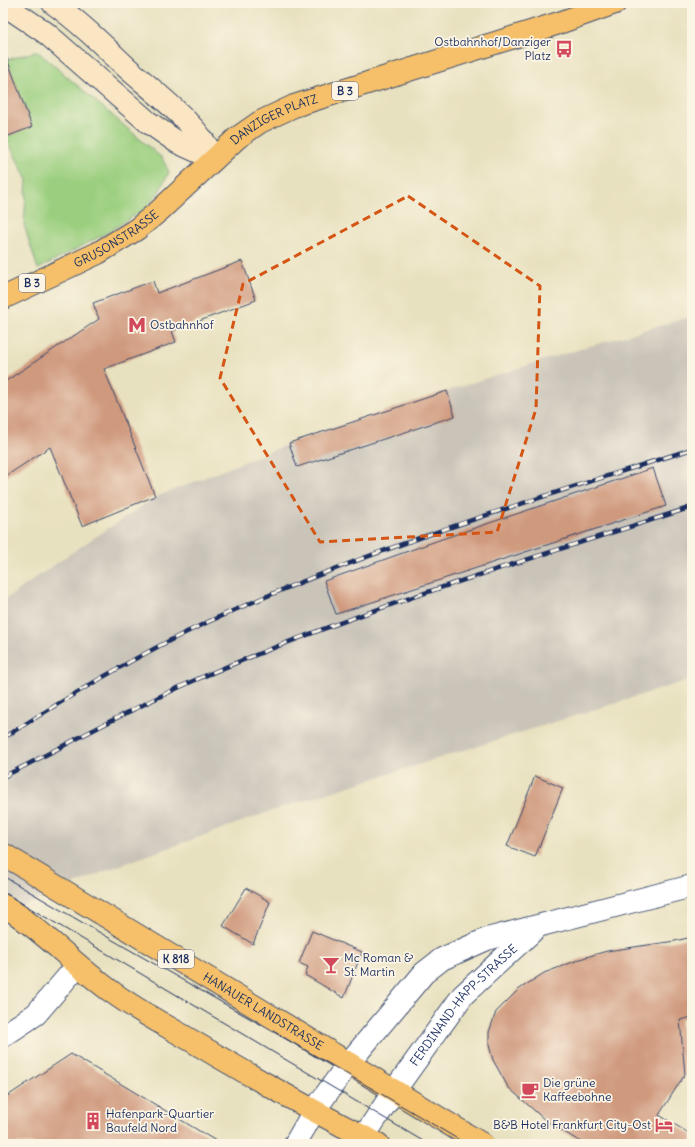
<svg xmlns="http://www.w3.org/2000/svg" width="695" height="1147" viewBox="0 0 695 1147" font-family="Delius,sans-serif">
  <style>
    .industrial { fill: #c9c3b8 }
    .green { fill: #9bcf7f; stroke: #5b7f6e }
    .building { fill: #cf997d }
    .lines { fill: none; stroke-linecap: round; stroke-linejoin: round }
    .minor-casing { stroke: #3a4a6d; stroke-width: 24 }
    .tertiary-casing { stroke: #3a4a6d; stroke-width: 24 }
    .secondary-casing { stroke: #3a4a6d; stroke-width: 24 }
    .primary-casing { stroke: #3a4a6d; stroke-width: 24 }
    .minor { stroke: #fff; stroke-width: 22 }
    .tertiary { stroke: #fff; stroke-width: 22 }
    .secondary { stroke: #fbe6c4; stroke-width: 22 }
    .primary { stroke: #f6c06b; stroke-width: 22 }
    .tram { stroke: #1b2f5e; stroke-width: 1 }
    .rail-casing { stroke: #1b2f5e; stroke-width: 4.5 }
    .rail { stroke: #fcf5e5; stroke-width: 3; stroke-dasharray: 9; stroke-linecap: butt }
    .marked { fill: none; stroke: #d45514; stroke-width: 3; stroke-dasharray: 8 5; stroke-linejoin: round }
    .labels { text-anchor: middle; stroke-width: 3.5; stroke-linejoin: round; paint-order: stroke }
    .shield { fill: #fcf5e5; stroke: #5e6a86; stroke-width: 1 }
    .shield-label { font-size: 11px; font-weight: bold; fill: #1b2f5e }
    .poi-label { font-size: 12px; fill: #1b2f5e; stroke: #fcf5e5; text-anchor: start }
    .street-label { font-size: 12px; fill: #1b2f5e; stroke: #fcf5e5 }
  </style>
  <rect width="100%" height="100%" fill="#fcf5e5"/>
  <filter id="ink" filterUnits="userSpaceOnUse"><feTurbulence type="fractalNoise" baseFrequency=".025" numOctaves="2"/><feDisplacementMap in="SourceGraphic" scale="8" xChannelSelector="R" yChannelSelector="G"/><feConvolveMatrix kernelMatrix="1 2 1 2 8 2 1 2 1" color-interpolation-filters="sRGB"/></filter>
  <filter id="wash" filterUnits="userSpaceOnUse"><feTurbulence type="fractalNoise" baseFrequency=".012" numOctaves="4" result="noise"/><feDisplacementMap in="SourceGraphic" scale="16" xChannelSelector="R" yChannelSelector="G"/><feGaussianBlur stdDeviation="0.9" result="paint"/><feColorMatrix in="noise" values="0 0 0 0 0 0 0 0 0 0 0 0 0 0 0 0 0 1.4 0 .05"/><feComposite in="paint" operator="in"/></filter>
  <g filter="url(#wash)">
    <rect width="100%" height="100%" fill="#e8e1bf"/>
    <path class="industrial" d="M 692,316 L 692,679 L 283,807 L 115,867 L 3,914 L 3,601 L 74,551 L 156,497 L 319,432 L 550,358 Z"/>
    <path class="green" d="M 37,51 L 162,158 L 169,172 L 159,192 L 145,209 L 105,234 L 38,269 L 24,225 L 27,180 L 6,137 L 32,126 L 7,60 Z"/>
    <g id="blocks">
      <path class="building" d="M 6,56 L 32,127 L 3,138 L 3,57 Z
        M 242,261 L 256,300 L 172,331 L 176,342 L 104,369 L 155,496 L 82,526 L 50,447 L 3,478 L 3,383 L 99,319 L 93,303 L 153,281 L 157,293 Z
        M 447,391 L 455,416 L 297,467 L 289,443 Z
        M 653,468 L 666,506 L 336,614 L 324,581 L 442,539 Z
        M 535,776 L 563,788 L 535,857 L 507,846 Z
        M 246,888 L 270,902 L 253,944 L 223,926 Z
        M 312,931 L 362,952 L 344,998 L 305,975 L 308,967 L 299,963 Z
        M 692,937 L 692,1017 L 680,1020 L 685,1074 L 659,1115 L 692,1135 L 692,1144 L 584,1144 L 546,1121 L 508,1087 L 493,1060 L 489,1045 L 489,1032 L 496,1012 L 518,990 L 544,973 L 586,957 L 607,951 L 675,941 Z
        M 71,1054 L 221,1144 L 3,1144 L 3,1099 Z"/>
    </g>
  </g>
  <g filter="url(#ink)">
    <use href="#blocks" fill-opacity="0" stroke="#3a4a6d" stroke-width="1"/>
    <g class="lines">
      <g class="minor-casing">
        <g id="minor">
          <path d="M 3,1036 L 36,1014 L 77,966"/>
          <path d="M 348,1064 L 424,973 L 442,959 L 487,939 L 692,886"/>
          <path id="s1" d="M 394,1091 L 463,995 L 535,929"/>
        </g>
      </g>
      <g class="tertiary-casing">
        <path id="tertiary" d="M 295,1144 L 314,1111 L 348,1064
          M 359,1144 L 394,1091"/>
      </g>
      <g class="secondary-casing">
        <path id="secondary" d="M 53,3 C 78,21 101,43 124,65 C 152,91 199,124 214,159
          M 3,4 L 46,33 L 148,122 L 177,142 L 214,159"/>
      </g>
      <g class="primary-casing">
        <g id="primary">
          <path id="s2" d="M 3,298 L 98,253 L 137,229 L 159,211 L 237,138 L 260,122 L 294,106 L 559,23 L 615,3"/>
          <path id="s3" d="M 3,854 L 482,1144"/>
          <path d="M 3,905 C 43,930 74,965 112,992 C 139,1012 169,1027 197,1044 C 256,1079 316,1113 378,1144"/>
        </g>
      </g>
      <use href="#minor" class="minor"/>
      <use href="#tertiary" class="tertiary"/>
      <use href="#secondary" class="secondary"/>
      <use href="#primary" class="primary"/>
      <path class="tram" d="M 3,876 C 156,967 313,1052 466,1144
        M 3,892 L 428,1144"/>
      <g class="rail-casing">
        <path id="rail" d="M 3,738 C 70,696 138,654 210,621 C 365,550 530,501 692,449
          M 3,777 C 66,745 128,710 193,681 C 354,611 524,561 692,507"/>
      </g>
      <use href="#rail" class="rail"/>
    </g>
  </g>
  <path class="marked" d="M 408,196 L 540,286 L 536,409 L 497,532 L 320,542 L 220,378 L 243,284 Z"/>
  <defs>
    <g id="bus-bare" transform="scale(1.38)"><path d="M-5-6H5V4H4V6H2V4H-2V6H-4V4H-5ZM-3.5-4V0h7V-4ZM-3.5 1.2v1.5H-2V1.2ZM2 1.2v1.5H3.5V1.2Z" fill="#d1495b" stroke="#fcf5e5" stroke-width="2.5" paint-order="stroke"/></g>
    <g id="metro-bare" transform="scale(1.38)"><path d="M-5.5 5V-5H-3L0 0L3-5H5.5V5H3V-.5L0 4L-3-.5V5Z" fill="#d1495b" stroke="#fcf5e5" stroke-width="2.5" paint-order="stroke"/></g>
    <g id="bar-bare" transform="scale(1.38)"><path d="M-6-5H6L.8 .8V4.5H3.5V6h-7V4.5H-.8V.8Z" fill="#d1495b" stroke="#fcf5e5" stroke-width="2.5" paint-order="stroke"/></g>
    <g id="cafe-bare" transform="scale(1.38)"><path d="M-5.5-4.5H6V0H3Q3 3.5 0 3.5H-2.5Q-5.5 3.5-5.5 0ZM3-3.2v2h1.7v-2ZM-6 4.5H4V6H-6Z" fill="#d1495b" stroke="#fcf5e5" stroke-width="2.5" paint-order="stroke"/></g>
    <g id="building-bare" transform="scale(1.38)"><path d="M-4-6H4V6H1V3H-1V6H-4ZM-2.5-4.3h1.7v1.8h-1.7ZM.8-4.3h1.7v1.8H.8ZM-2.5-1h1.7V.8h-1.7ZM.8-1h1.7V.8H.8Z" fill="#d1495b" stroke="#fcf5e5" stroke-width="2.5" paint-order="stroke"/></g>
    <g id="hotel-bare" transform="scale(1.38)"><path d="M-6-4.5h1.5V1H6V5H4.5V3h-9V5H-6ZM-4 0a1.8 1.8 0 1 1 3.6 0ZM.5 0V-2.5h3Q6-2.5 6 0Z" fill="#d1495b" stroke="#fcf5e5" stroke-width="2.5" paint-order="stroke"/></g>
  </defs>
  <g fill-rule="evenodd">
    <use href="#bus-bare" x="564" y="49"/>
    <use href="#metro-bare" x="137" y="325"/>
    <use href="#bar-bare" x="331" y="965"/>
    <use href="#cafe-bare" x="530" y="1090"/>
    <use href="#building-bare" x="93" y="1121"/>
    <use href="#hotel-bare" x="664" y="1125"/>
  </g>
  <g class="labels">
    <g class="shield">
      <rect x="332" y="82" width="26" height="18" rx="3"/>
      <rect x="19" y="274" width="26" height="18" rx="3"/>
      <rect x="158" y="950" width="36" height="18" rx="3"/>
    </g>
    <g class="shield-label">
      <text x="345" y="95">B 3</text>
      <text x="32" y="287">B 3</text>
      <text x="176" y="963">K 818</text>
    </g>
    <g class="poi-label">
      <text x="551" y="46" text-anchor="end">Ostbahnhof/Danziger<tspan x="551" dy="14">Platz</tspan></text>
      <text x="150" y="329">Ostbahnhof</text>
      <text x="344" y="962">Mc Roman &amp;<tspan x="344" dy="14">St. Martin</tspan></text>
      <text x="543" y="1087">Die grüne<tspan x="543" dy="14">Kaffeebohne</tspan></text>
      <text x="106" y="1118">Hafenpark-Quartier<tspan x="106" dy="14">Baufeld Nord</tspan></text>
      <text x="651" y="1129" text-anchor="end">B&amp;B Hotel Frankfurt City-Ost</text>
    </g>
    <g class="street-label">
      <text dy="4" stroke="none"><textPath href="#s2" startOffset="328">DANZIGER PLATZ</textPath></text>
      <text dy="4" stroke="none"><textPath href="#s2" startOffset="128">GRUSONSTRASSE</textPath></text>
      <text dy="4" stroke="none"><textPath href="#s1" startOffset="111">FERDINAND-HAPP-STRASSE</textPath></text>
      <text dy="4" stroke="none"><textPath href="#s3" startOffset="304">HANAUER LANDSTRASSE</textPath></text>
    </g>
  </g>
  <rect width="695" height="1147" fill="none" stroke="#fcf5e5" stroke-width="16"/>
</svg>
